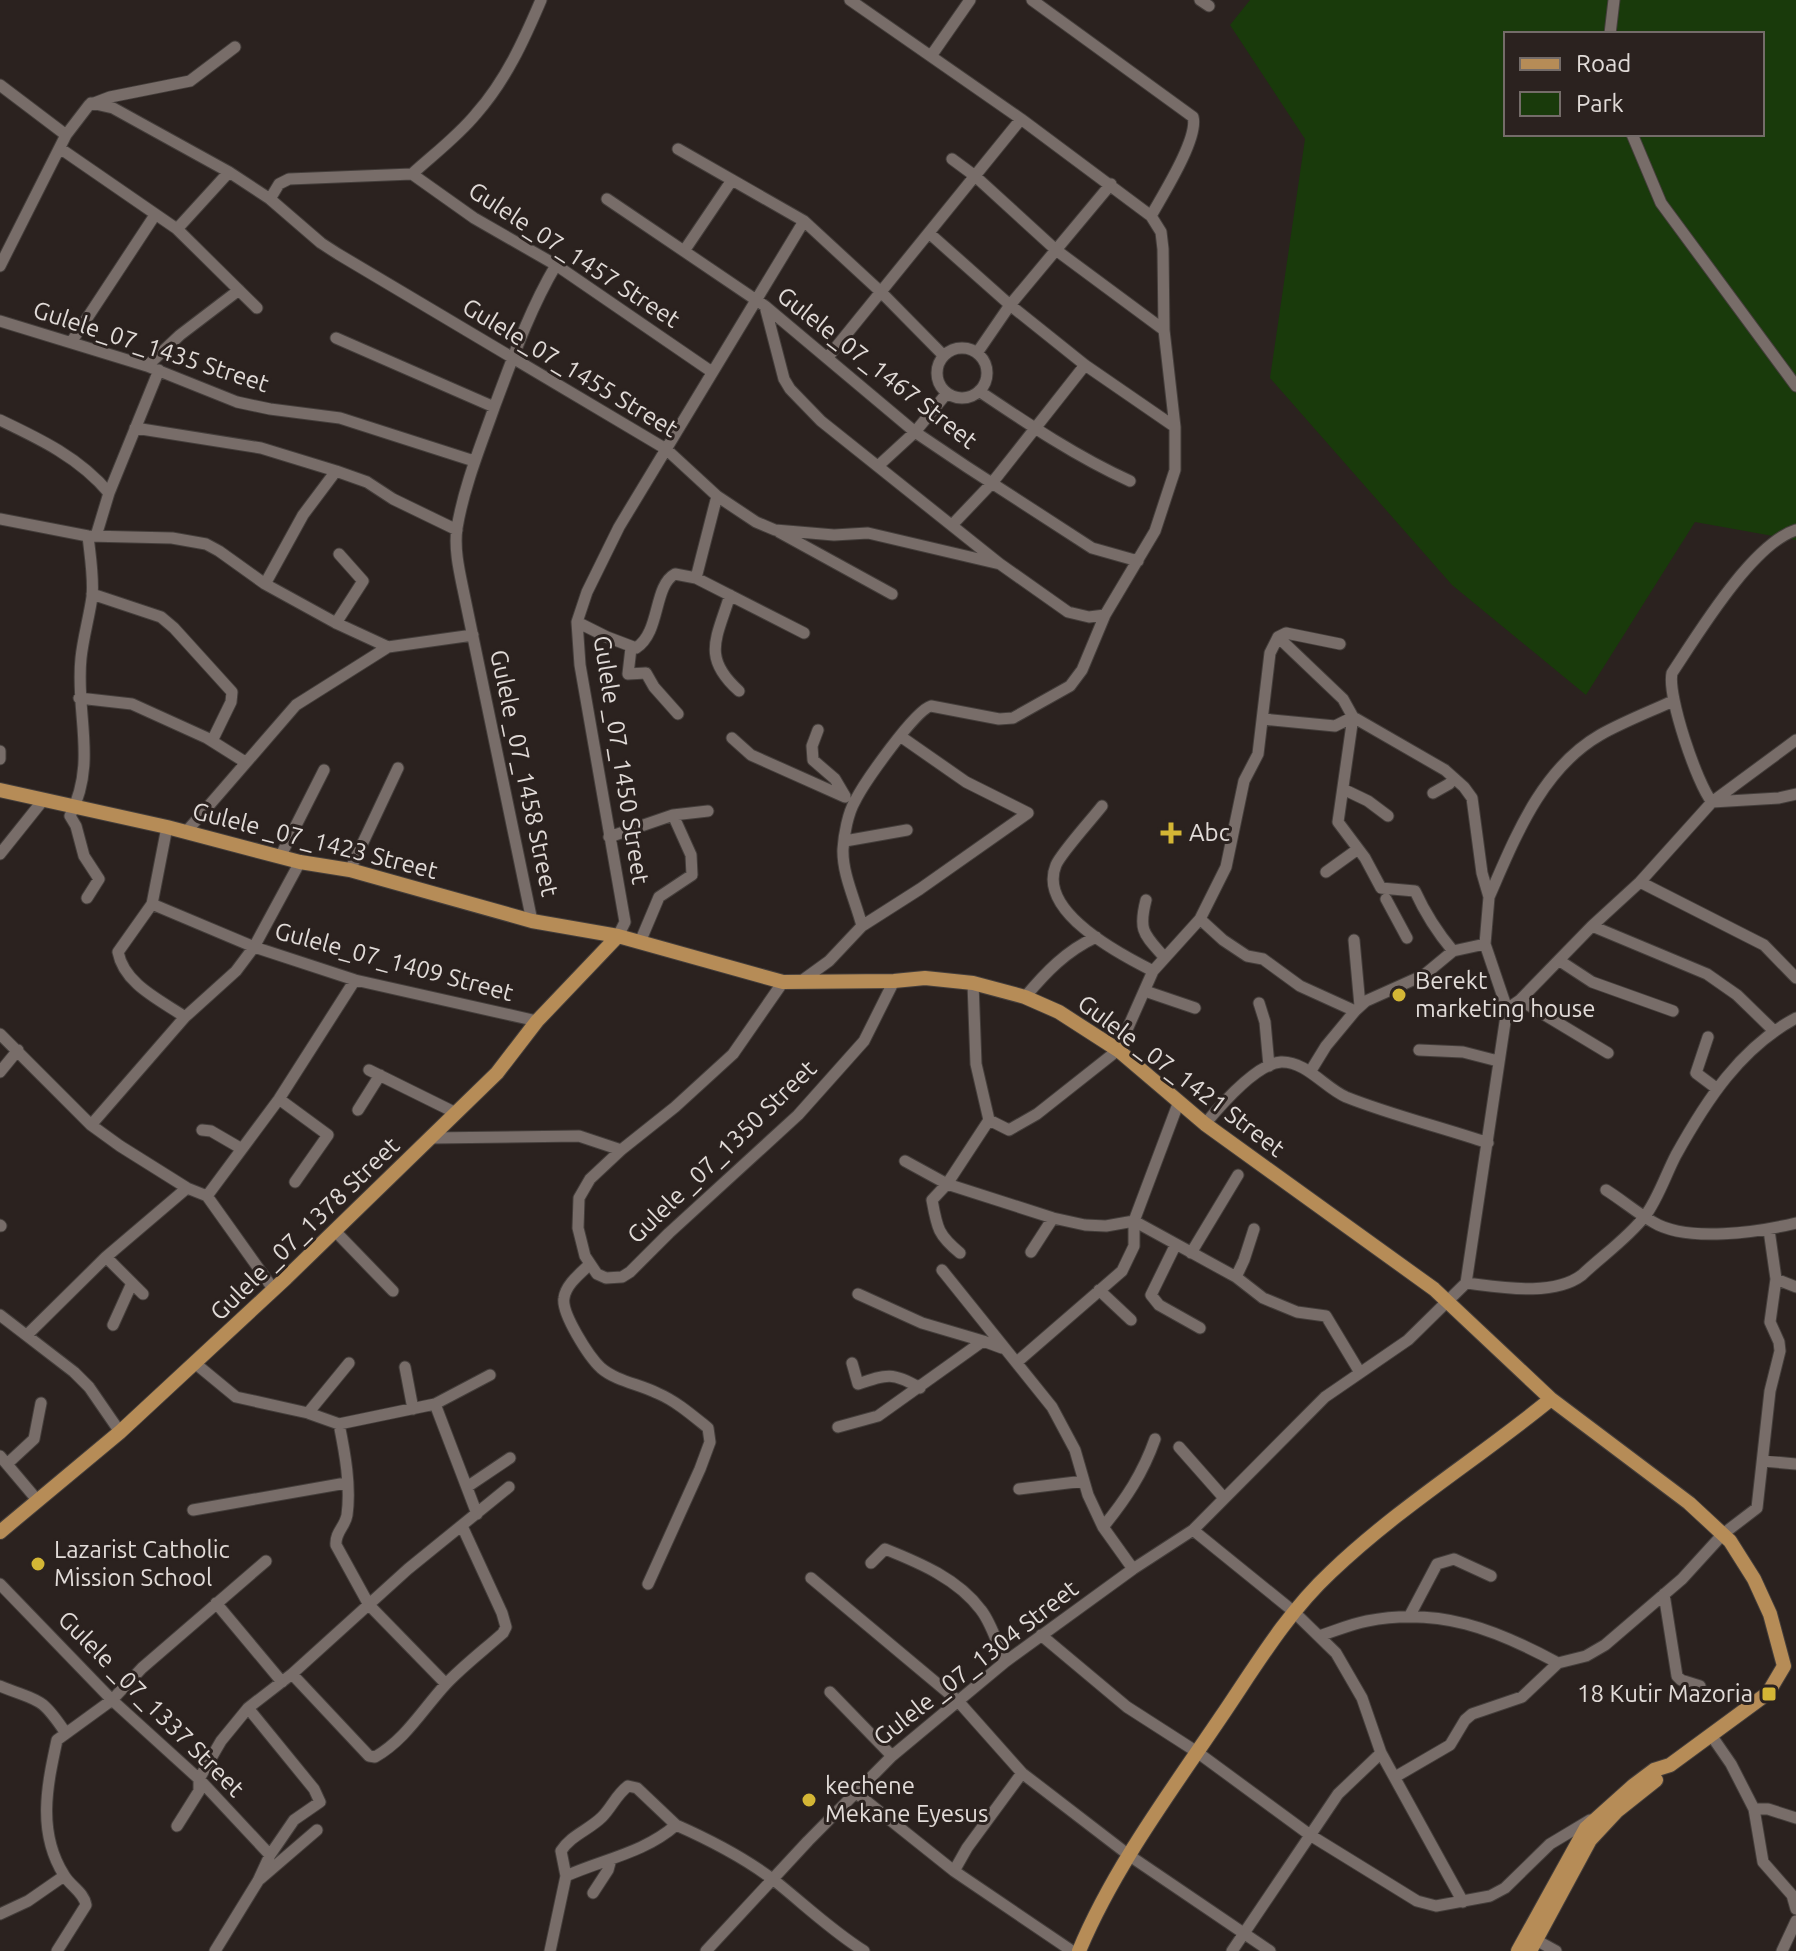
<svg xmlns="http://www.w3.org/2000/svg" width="1796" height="1951" viewBox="0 0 1796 1951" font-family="Ubuntu,sans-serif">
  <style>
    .green { fill: #193a0b; fill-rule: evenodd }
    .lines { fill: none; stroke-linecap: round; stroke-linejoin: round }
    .minor-casing { stroke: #443e3b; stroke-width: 13 }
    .major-casing { stroke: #443e3b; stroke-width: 16 }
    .minor { stroke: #786d69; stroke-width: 11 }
    .major { stroke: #b68c57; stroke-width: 14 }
    .poi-dot { fill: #d4b635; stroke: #2b221f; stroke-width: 3 }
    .labels { text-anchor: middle; stroke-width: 6; stroke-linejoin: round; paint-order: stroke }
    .street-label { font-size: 24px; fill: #e1dbd8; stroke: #2b221f }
    .poi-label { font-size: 24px; fill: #e1dbd8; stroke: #2b221f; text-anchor: start }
  </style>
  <rect width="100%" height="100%" fill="#2b221f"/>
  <path class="green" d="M 1250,0 L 1796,0 L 1796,540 L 1695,522 L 1586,695 L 1452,585 L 1270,378 L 1305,139 L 1230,25 ZM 1506,34 L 1762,34 L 1762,134 L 1506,134 Z"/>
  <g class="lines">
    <g class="minor-casing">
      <path id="minor" d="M 850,0 L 1021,119 L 1151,216 L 1161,232 L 1163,249 L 1164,330 L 1175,427 L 1175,470 L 1155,531 L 1105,615 L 1082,670 L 1070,686 L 1013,718 L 999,719 L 931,706 C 915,710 864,783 855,801 C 848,813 844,834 843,849 C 842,874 856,902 862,926
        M 1032,0 L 1193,117 C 1199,138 1162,196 1151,216
        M 1200,0 L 1209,6
        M 1610,34 L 1614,0
        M 931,56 L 970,0
        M 0,85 L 66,135
        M 91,103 L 113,108 L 229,172 L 270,199 L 321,243 L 338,254 L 666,449 L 717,496 L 756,522 L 775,530 L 834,535 L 868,533 L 1000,564
        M 1632,134 L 1661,203 L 1796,386
        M 61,149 L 177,229 L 257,308
        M 678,149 L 804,221 L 882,293 L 943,355
        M 952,159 L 975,176 L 1056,250 L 1164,330
        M 412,174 L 474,218 L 556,265 L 712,372
        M 270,199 L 279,184 L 289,179 L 412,174 C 434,154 458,136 476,114 C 506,80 524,40 541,0
        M 607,199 L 765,306 L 915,432 L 967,467 L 1092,548 L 1138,561
        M 177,229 L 229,172
        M 929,233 L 1010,305 L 1085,365 L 1175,427
        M 684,251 L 732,180
        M 0,266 L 66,135 L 89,105 L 110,97 L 190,81 L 235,47
        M 765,306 L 784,379 L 790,389 L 821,421 L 1000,564 L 1068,612 L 1089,617 L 1105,615
        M 0,321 L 147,366 L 237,402 L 270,409 L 340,418 L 474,461
        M 336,338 L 494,407
        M 72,341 L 155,215
        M937 373a25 25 0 1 1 50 0a25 25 0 1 1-50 0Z
        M 977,353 L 1010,305 L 1111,184
        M 828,357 L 1021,119
        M 147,366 L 180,335 L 239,290
        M 979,391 C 1028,424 1077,457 1130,481
        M 0,420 C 40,439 80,458 109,493
        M 135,428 L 261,448 L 336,471 L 367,482 L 393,499 L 457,530
        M 878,466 L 915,432 L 947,393
        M 0,519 L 88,536 L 172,538 L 206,544 L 219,551 L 265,584 L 336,623 L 388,647 L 473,635
        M 953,524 L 992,483 L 1085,365
        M 779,532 L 892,594
        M 96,536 L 109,493 L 159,370
        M 696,578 L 717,496
        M 265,584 L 303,515 L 336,471
        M 92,594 L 161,617 L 174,628 L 232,692 L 231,702 L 212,741
        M 730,595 C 717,638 701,657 739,691
        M 577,622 L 607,637 L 636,648 C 661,632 653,586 675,574 L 696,578 L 804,633
        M 336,623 L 363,581 L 339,554
        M 1278,637 L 1343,699 L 1353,717 L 1338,822 L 1365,858 L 1381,888 L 1415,891 C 1425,913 1437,932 1453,951
        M 631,648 L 628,674 L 646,673 L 654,687 L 678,714
        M 79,698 L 132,704 L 207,738 L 245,762
        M 1263,719 L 1335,726 L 1353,717 L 1445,770 L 1464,787 L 1472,798 L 1482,873 L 1489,897 L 1485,944 L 1507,1009
        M 818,730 L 812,746 L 813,760 L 835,779 L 845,796
        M 732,738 L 751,755 L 845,797
        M 0,751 L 0,759
        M 1343,789 L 1368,801 L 1388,816
        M 1433,793 L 1449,784 L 1454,778
        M 1712,802 C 1697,784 1667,695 1672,673 C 1698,634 1752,544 1796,530
        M 1712,802 L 1779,798 L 1796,794
        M 1102,806 C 1092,819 1061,853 1056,865 C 1037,911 1119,954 1153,971
        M 167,827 L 152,904 L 118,952 C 124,984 160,1000 185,1017
        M 186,832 L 296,705 L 388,647
        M 609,837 L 673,815 L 708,811
        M 845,841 L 907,830
        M 0,854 L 44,799
        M 280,857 L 324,770
        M 350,870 L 398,768
        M 1326,872 L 1358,849
        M 1640,882 L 1764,945 L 1796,978
        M 1489,897 C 1515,838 1541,769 1600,735 C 1623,722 1649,712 1673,701
        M 87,898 L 99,879 L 84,856 L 76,826 L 70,816 C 98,761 75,714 81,658 C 83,638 89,618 92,597 C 94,578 90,555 88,536
        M 1386,899 L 1407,938
        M 1146,900 C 1138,931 1144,934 1164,957
        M 152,904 L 254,947 L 355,980 L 537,1021
        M 1200,919 L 1223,940 L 1247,956 L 1263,959 L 1300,986 L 1355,1011
        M 532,921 L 463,589 C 459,570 454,548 457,528 C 464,486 481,445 495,405 C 513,357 530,309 556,265
        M 1592,926 L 1707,974 L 1737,995 L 1773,1030
        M 618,936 L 625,922 L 580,665 L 577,622 L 587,592 L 619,527 L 804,221
        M 1354,940 L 1360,1006
        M 640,942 L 659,897 L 692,875 L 691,855 L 673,815
        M 1560,961 L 1592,982 L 1673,1011
        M 783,982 L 733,1054 L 675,1107 L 621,1150 L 590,1179 L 579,1198 L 578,1228 L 585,1256 L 597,1274 L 606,1278 L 622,1277 L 630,1272 L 669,1233 L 798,1115 L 864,1041 L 894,981
        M 800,982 L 829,961 L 862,926 L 920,889 L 1028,813 L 966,782 L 900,736
        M 973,983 L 976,1064 L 989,1120 L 1009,1130 L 1037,1114 L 1118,1050 L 1153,971 L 1200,919 L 1226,867 L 1244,781 L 1258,754 L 1270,653 L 1278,637 L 1286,633 L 1340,644
        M 1145,991 L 1195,1008
        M 1025,997 C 1046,972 1066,951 1096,937
        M 1520,1000 L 1608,1053
        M 1259,1003 L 1265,1022 L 1269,1066
        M 0,1034 L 91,1125 L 120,1146 L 187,1188 L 207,1196 L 274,1290
        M 1708,1037 L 1696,1073 L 1716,1088
        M 1419,1050 L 1463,1052 L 1498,1061
        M 369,1070 L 456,1113
        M 0,1072 L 18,1050
        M 1310,1072 L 1326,1046 L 1355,1011 L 1366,1001 L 1424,975 L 1453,951 L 1485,944
        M 279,1099 L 328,1135 L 295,1182
        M 358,1110 L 380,1075
        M 1205,1124 C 1220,1106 1256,1064 1281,1062 C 1306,1061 1325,1088 1346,1097 C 1391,1115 1441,1127 1488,1143
        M 91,1125 L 185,1017 L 236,971 L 254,947 L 300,862
        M 202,1130 L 211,1131 L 242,1149
        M 431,1138 L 579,1136 L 621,1150
        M 905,1161 L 947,1184 L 1053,1218 L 1085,1225 L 1106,1226 L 1134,1221 L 1236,1277 L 1263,1298 L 1297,1312 L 1326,1316 L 1359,1371
        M 1606,1190 C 1622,1200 1637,1213 1653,1222 C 1687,1243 1759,1232 1796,1223
        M 207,1196 L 279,1099 L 355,980
        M 0,1225 L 1,1226
        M 335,1231 L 393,1291
        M 1175,1246 L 1151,1295 L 1159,1305 L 1200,1328
        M 1031,1252 L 1053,1218
        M 960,1253 C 938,1235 937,1228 932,1200 L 947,1184 L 989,1120
        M 1191,1253 L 1238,1175
        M 106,1257 L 143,1294
        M 590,1264 C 581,1273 566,1284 564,1298 C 561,1313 589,1357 601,1368 C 616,1381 639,1384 657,1393 C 676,1401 692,1415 708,1428 L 710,1442 L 700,1469 L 648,1584
        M 942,1270 L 1052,1407 L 1075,1450 L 1088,1495 L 1103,1527 L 1133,1569
        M 1236,1277 L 1244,1260 L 1254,1229
        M 1776,1279 L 1796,1287
        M 1466,1283 C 1500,1287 1553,1297 1582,1275 C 1602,1256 1628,1238 1645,1216 C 1658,1199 1666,1174 1676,1155 C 1706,1101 1740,1048 1796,1018
        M 1099,1290 L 1131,1320
        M 858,1294 L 922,1323 L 983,1341
        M 0,1315 L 74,1372 L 89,1387 L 120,1432
        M 113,1325 L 132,1283
        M 27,1335 L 106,1257 L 187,1188
        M 1017,1362 L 1122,1271 L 1134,1246 L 1134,1221 L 1178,1104
        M 852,1363 L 858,1384 C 887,1374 893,1372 920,1388
        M 196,1364 L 236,1397 L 308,1413 L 339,1424 L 435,1404 L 490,1375
        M 405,1367 L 413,1409
        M 435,1404 L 477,1514
        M 308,1413 L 349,1363
        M 339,1424 C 345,1453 351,1486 347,1515 C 345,1527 335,1532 336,1545 L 369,1605 L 446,1684
        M 838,1427 L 878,1416 L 983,1341 L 1002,1348
        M 1179,1447 L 1224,1498
        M 0,1456 L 38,1501
        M 1763,1461 L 1796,1464
        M 7,1464 L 34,1439 L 41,1403
        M 467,1487 L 510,1458
        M 1019,1489 L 1084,1481
        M 193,1510 L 346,1483
        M 1103,1527 C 1126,1499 1143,1473 1155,1439
        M 1193,1530 L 1293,1611 L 1336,1653 L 1362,1698 L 1381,1753 L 1463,1902
        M 871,1563 L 885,1549 C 920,1563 958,1579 981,1610 C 992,1624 998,1646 1005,1662
        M 811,1578 L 958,1701 L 1022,1773 L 1130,1856 L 1270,1951
        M 0,1584 L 112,1700 L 199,1779 L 270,1855
        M 1664,1594 L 1677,1676 L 1681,1680 L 1700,1686
        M 216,1603 L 282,1682
        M 1409,1617 L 1437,1564 L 1454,1559 L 1491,1576
        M 1041,1635 L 1127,1707 L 1197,1752 L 1310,1835 L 1417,1901 L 1436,1906 L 1490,1896 L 1505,1888 L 1550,1844 L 1590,1820
        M 1319,1636 C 1335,1631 1351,1624 1367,1621 C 1439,1607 1495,1629 1558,1663
        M 292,1674 L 369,1756 L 375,1757 C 406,1739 422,1710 446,1684 C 463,1666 484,1650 503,1633 L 506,1627 L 502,1613 L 462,1526
        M 0,1686 C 39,1702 40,1695 65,1732
        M 830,1692 L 892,1756
        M 1711,1735 L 1731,1764 L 1754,1809 L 1763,1862 L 1792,1895 L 1796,1909
        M 1395,1777 L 1450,1745 L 1465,1720 L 1472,1714 L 1522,1697 L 1558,1663 L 1586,1656 L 1605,1645 L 1682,1579 L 1723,1534 L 1757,1508 L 1770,1391 L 1780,1351 L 1779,1342 L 1770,1322 L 1776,1279 L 1769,1230
        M 855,1792 L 954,1871 L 1072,1951
        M 1754,1809 L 1768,1809 L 1796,1818
        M 177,1826 L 199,1791 L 199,1779 L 221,1741 L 248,1708 L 292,1674 L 408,1569 L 509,1487
        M 954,1871 L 967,1848 L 1022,1773
        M 566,1876 L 561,1851 C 571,1835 589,1830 602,1817 C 612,1807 616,1795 628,1786 L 637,1788 L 676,1825
        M 260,1879 L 317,1830
        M 593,1893 L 608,1870 L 611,1859
        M 0,1914 L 28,1901 L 64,1876
        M 1536,1940 L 1556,1951
        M 57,1951 L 86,1905 C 84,1892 70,1886 64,1875 C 37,1832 47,1786 57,1740 L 112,1700 L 142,1668 L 266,1561
        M 215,1951 L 258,1881 L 270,1855 L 294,1820 L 320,1802 L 314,1789 L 248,1708
        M 550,1951 L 566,1876 C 604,1859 644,1853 676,1825 C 710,1840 745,1858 775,1881 C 805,1905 832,1931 864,1951
        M 706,1951 L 808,1841 L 892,1756 L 1005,1662 L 1133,1569 L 1193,1530 L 1325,1397 L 1408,1340 L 1466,1283 L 1507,1009 L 1520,1000 L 1592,926 L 1640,882 L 1712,802 L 1796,740
        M 1232,1951 L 1338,1794 L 1381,1753
        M 1782,1951 L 1796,1921"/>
    </g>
    <g class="major-casing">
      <path id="major" d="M 0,790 L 167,827 L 300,862 L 350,870 L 532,921 L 618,936 L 783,982 L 894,981 L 925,978 L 973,983 L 1025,997 L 1059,1012 L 1118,1050 L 1205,1124 L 1434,1289 L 1551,1399 L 1689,1503 L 1730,1541 L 1754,1579 L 1770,1614 L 1784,1666 L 1768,1693 L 1670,1765 L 1654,1770 L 1634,1785 L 1586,1828 L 1518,1951
        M 0,1532 L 120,1432 L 286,1278 L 497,1073 L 537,1021 L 618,936
        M 1079,1951 C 1113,1869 1171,1791 1221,1717 C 1255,1667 1286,1614 1331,1572 C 1399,1507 1479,1458 1551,1399
        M 1530,1951 L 1590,1840 L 1617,1811 L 1656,1780"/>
    </g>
    <use href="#minor" class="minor"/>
    <use href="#major" class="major"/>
  </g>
  <g class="poi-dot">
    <path d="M1167 821h8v8h8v8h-8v8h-8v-8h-8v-8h8z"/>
    <circle cx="1399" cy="995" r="8"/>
    <circle cx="38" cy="1564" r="8"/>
    <rect x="1761" y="1686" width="16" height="16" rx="4"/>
    <circle cx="809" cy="1800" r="8"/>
  </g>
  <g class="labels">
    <g class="street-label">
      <text transform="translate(574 255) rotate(33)" y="8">Gulele_07_1457 Street</text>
      <text transform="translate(151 347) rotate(18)" y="8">Gulele_07_1435 Street</text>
      <text transform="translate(570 368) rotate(31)" y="8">Gulele_07_1455 Street</text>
      <text transform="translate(877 368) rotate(38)" y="8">Gulele_07_1467 Street</text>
      <text transform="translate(621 760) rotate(81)" y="8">Gulele _07_1450 Street</text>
      <text transform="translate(524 773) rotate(78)" y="8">Gulele _07_1458 Street</text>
      <text transform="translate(315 841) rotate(14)" y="8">Gulele _07_1423 Street</text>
      <text transform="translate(394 962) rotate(15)" y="8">Gulele_07_1409 Street</text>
      <text transform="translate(1181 1076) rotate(37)" y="8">Gulele _07_1421 Street</text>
      <text transform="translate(722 1152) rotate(-44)" y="8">Gulele _07_1350 Street</text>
      <text transform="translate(305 1229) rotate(-44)" y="8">Gulele _07_1378 Street</text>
      <text transform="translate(976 1663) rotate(-38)" y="8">Gulele _07_1304 Street</text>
      <text transform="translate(151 1704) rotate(45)" y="8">Gulele _07_1337 Street</text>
    </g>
    <g class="poi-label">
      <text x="1189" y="841">Abc</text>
      <text x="1415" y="989">Berekt<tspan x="1415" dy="28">marketing house</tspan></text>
      <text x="54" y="1558">Lazarist Catholic<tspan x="54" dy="28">Mission School</tspan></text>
      <text x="1753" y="1702" text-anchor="end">18 Kutir Mazoria</text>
      <text x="825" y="1794">kechene<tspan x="825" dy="28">Mekane Eyesus</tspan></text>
    </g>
  </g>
  <rect x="1504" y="32" width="260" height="104" fill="#2b221f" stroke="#746c69" stroke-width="2"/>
  <rect x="1520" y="58" width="40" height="12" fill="#b68c57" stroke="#746c69" stroke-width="2"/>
  <text x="1576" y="72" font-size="24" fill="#e1dbd8">Road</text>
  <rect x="1520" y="92" width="40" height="24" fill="#193a0b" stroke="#746c69" stroke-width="2"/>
  <text x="1576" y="112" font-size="24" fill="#e1dbd8">Park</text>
</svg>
